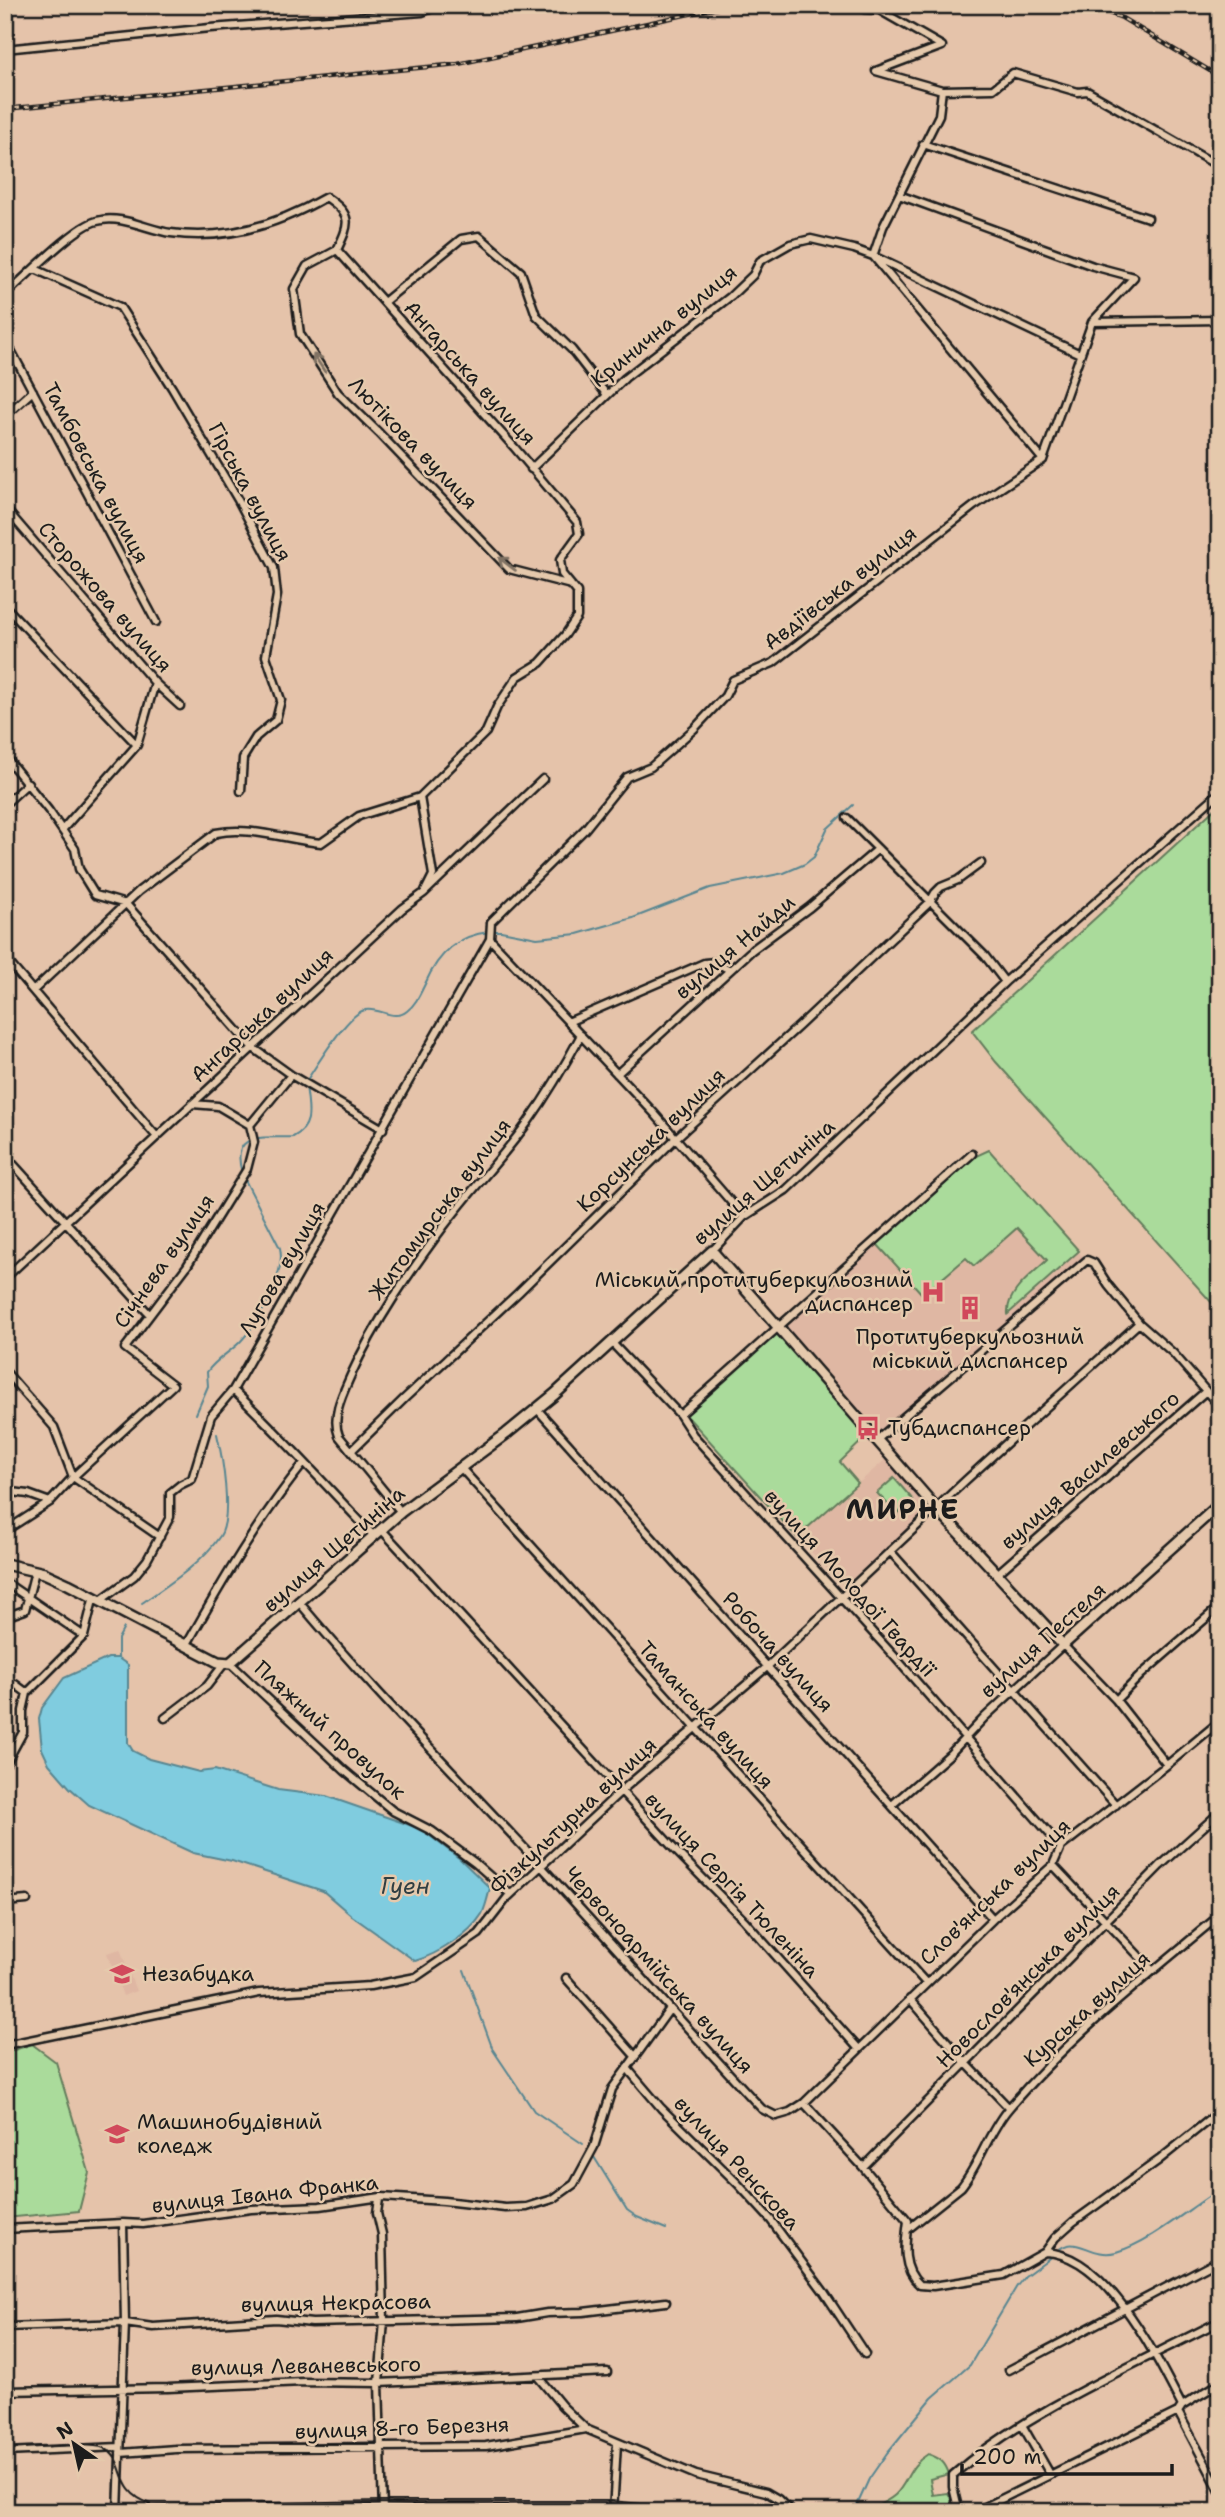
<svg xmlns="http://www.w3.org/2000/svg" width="1225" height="2517" viewBox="0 0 1225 2517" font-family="'Shantell Sans',sans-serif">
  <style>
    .built { fill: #dfb7a3 }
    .green { fill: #aadb9b; stroke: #637c5c; stroke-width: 2 }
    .water { fill: #80ccdf; stroke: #588691; stroke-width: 2 }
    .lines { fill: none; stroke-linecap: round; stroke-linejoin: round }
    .stream { stroke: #588691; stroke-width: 2 }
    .street-casing { stroke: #1c1c1c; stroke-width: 11 }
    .secondary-casing { stroke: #1c1c1c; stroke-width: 14 }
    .street { stroke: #e5c9ac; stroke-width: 6 }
    .secondary { stroke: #e5c9ac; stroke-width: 9 }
    .tram { stroke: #1c1c1c; stroke-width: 2 }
    .rail-casing { stroke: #1c1c1c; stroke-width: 4.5 }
    .rail { stroke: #e5c9ac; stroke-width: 2; stroke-dasharray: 5; stroke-linecap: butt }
    .oneway { stroke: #807264 }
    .labels { text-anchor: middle; stroke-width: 5; stroke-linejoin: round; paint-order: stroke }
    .street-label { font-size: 21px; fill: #1c1c1c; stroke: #e5c9ac }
    .poi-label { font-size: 21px; fill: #1c1c1c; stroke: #e5c9ac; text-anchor: start }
    .water-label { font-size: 23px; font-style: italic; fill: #303f43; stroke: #e5c9ac }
    .district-label { font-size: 28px; font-weight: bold; letter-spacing: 2px; fill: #1c1c1c; stroke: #e5c9ac }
  </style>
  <rect width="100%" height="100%" fill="#e5c3aa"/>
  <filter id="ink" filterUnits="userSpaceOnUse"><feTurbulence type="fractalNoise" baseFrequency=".0143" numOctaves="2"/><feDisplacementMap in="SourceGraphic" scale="14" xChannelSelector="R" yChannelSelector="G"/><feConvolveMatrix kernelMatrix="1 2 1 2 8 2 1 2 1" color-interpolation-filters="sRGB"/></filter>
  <g filter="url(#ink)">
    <path class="built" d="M 989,1150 L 1083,1257 L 879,1433 L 782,1326 L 976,1156 Z
      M 886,1459 L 929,1509 L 844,1586 L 797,1537 Z
      M 120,1949 L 136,1991 L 123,1996 L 107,1953 Z"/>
    <path class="green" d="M 1220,804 L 1220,1312 L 996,1062 L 972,1031 Z
      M 989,1150 L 1079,1251 L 1008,1314 C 1006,1292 1032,1275 1047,1260 L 1017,1228 L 974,1266 L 966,1258 L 923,1295 L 877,1244 L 976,1156 Z
      M 778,1331 L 869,1434 L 840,1462 L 858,1483 L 797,1537 L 686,1415 Z
      M 894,1478 L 913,1500 L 897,1514 L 877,1493 Z
      M 32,2044 L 56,2062 L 89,2172 L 79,2211 L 5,2218 L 5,2053 Z
      M 928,2454 C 940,2458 945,2462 949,2474 L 930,2479 L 933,2495 L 948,2493 L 960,2512 L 864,2512 C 874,2507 886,2503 895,2495 C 908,2483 908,2466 928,2454 Z"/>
    <path class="water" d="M 108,1658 L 118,1658 L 128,1665 L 128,1743 L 133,1751 L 149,1759 L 199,1772 L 215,1770 L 278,1790 L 326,1796 L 421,1829 L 460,1859 L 490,1888 C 488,1896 486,1906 482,1914 C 469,1935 438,1954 415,1961 L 352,1916 L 323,1891 L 232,1861 L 193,1853 L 89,1805 L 70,1788 L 49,1764 L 42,1749 L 39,1719 L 42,1708 L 64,1678 Z"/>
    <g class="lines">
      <path class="stream" d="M 494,931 L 501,931 L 537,938 L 577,934 L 633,918 L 710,888 L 784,873 L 805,864 L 814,857 L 827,829 L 853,805
        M 307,1080 C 317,1065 348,1013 365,1010 C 380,1007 393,1022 407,1011 C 416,1004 420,994 425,984 C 437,956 457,935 489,932
        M 242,1173 C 229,1129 267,1139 293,1137 C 315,1126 308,1107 306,1085
        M 196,1414 L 208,1386 L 207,1372 C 216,1359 229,1353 240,1342 C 258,1324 286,1274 280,1248 L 244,1178
        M 142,1603 C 169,1584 201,1564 220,1536 C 233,1516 222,1456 217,1434
        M 118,1657 L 118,1639 L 124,1628
        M 464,1970 L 493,2050 L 534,2111 L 583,2144
        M 594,2157 L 627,2210 L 637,2217 L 666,2229
        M 1056,2252 C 1076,2232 1090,2259 1116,2252 C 1151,2242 1189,2208 1220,2189
        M 854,2512 L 869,2479 L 887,2453 L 932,2398 L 970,2365 L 1017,2286 L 1025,2276 L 1052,2256"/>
      <g class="street-casing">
        <path id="street" d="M 859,5 L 864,9 L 879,10 L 942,46 L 876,71 L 942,90 L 993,89 L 1013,73 L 1078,92 L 1087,91 L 1220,167
          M 5,49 L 210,28 L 422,12 L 440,5
          M 923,144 L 1148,218
          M 337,250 L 514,447 L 577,522 L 579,534 L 560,560 L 562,574 L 577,592 L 577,617 L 565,635 L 540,663 L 517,677 L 497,707 L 486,732 L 420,797 L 433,875 L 424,893
          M 337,250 L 307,266 L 294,289 L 300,334 L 338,393 L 379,433 L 509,569 L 571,585
          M 873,256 L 883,227 L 939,115 L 942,90
          M 874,257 L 1043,460
          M 35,269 L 120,307 L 172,388 L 238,500 L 274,568 L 277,595 L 266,656 L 281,700 L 276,720 L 256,737 L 243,758 L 241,791
          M 5,295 C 26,277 75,226 97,221 C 121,214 148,230 171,233 C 226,241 279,224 326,197 C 353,215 350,223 337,250
          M 384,302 L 461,239 L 479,236 L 521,272 L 536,315 L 572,350 L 607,395
          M 1092,322 L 1220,320
          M 5,339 L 156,622
          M 5,416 L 33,391
          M 531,469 L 625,378 L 731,296 L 753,275 L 760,261 L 790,244 L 811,239 L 854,249 L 873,256 L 1080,354
          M 5,508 L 155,683 L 180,706
          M 5,606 L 137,745
          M 5,756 L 49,811 L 75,849 L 79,869 L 95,895 L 126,904 L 252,1047 L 291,1075 L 383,1129
          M 5,804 L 28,783
          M 847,818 L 985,956 L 1005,982
          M 62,830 L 137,745 L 155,683
          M 5,958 L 157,1137
          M 34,990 L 139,891 L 216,833 C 251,826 287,840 321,843 L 359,816 L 420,797
          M 568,1022 L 704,963 L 715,962 L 730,970
          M 617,1074 L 752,950 L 810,907 L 878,849
          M 250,1125 L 291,1075
          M 5,1155 L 150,1315
          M 744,1217 L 654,1113 L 490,939 L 491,922 L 585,829 L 627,777 L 651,767 L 694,729 L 725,696 L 733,680 L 773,663 L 974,506 L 1043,460 L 1092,322 L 1134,277 L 1093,266 L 899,195
          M 712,1251 L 744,1217 L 786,1190 L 1005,982 L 1220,792
          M 5,1278 L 402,909 L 424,893 L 543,779
          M 612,1343 L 680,1415 L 693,1435 L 894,1656 L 1061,1847
          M 5,1371 L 54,1427 L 73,1477
          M 233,1390 C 282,1436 327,1487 374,1536
          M 537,1409 L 993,1919
          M 680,1415 L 972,1154
          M 878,1439 L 1087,1260 L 1094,1263 L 1108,1285 L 1139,1323 L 1173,1353 L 1220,1407
          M 351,1451 L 405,1398 L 518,1293 L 676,1138 L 799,1026 L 930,902 L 935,893 L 941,887 L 958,880 L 981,863
          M 461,1468 L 926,1983
          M 73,1477 L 160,1537
          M 5,1491 L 28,1494 L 50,1502
          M 401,1512 L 339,1436 C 331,1416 343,1393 351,1375 C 375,1322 409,1273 444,1226 C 471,1190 502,1158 528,1122 C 548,1094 565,1065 581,1035
          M 381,1529 L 677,1852 L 744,1920 L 858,2048
          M 5,1531 L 50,1502 L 73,1477 L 173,1385 L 125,1348 L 187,1266 L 247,1169 L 254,1142 L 250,1125 L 218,1106 L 192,1104
          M 890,1551 L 1116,1805
          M 997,1574 L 1206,1391
          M 5,1582 L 84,1636
          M 101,1600 L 134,1576 L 147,1560 L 170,1517 L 170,1493 L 180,1485 L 192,1479 L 211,1416 L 233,1390 L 490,939
          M 298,1601 C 375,1693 460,1778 541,1866 C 615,1946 687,2029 762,2109 L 776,2116 L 790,2112 L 804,2103 L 993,1919 L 1053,1865 L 1061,1847 L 1167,1765 L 1220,1721
          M 5,1617 L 25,1610 L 35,1571
          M 186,1646 C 222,1582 258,1520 304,1463
          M 230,1663 L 345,1771 L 393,1811 L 432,1831 L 475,1863 L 510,1894
          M 5,1683 L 15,1684 L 27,1693
          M 27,1693 L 84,1636 L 94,1596
          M 1116,1700 L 1142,1674 L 1220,1606
          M 165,1718 L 207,1686 L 224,1664
          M 5,1765 L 23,1732 L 23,1711 L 27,1693
          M 892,1805 L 949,1755 L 985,1717 L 1063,1645 L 1116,1700 L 1167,1765
          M 1053,1865 L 1153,1971
          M 5,1902 L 27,1900
          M 566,1978 L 635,2056
          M 910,1999 L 965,2062 L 1009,2108
          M 5,2045 L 259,1993 L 370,1986 L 416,1977 L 479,1934 L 507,1898 L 621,1791 L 767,1667 L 966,1480 L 1139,1323
          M 627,2068 L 661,2108 L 738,2184 L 770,2219 L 824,2292 L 865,2354
          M 804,2103 L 863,2167 L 908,2221 C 905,2244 901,2268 920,2285 L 933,2286 L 1004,2275 L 1045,2252 L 1055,2238 L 1073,2222 L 1159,2160 L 1220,2111
          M 863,2167 L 1160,1866 L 1220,1812
          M 379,2199 L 377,2213 L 382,2234 L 384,2321 L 379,2383 L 383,2512
          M 5,2229 L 123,2223 L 143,2224 L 251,2209 L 320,2206 L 381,2197 L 444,2201 L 505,2208 L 527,2207 L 553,2199 L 574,2184 L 594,2147 L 612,2089 L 669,2010
          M 907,2230 L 961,2187 C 980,2163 988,2133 1008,2109 C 1070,2036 1146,1977 1220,1915
          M 1045,2252 C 1107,2254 1157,2358 1182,2406
          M 5,2327 L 125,2323 L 153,2327 L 276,2319 L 312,2323 L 517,2318 L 547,2313 L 583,2312 L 666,2302
          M 1009,2370 L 1220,2259
          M 538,2377 L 562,2406 L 586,2429
          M 5,2391 L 168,2388 L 304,2382 L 379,2383 L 607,2372
          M 1178,2412 L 1220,2491
          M 1022,2425 L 1050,2474
          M 5,2452 L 120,2447
          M 120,2453 L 176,2449 L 486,2446 L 586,2429 L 696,2475 L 766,2492 L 778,2499 L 791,2512
          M 118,2512 L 125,2323 L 123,2223
          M 613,2512 L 617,2443
          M 959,2512 L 953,2487 L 953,2475 C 1026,2411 1133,2366 1220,2321
          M 975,2512 L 1178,2412 L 1182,2406 L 1220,2383"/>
      </g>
      <g class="secondary-casing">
        <path id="secondary" d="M 5,1564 L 44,1573 L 68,1584 L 218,1662 L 230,1663 L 401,1512 L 506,1434 L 555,1394 L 712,1251 L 937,1509 L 1063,1645 L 1220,1504
          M 275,2512 L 382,2510 L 547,2512"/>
      </g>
      <use href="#street" class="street"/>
      <use href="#secondary" class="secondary"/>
      <path class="tram" d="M 5,2449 C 25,2449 90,2441 104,2448 C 129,2461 112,2491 151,2504
        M 5,2508 L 382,2501 L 612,2501 L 718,2512"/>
      <g class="rail-casing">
        <path id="rail" d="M 1087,5 L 1122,18 L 1220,77
          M 5,109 L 458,64 L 731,5"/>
      </g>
      <use href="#rail" class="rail"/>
    </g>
    <defs><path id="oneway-shaft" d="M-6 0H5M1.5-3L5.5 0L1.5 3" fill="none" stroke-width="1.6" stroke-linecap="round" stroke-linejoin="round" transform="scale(1.75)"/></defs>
    <g class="oneway">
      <use href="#oneway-shaft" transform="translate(319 363) rotate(-123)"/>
      <use href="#oneway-shaft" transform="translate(507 564) rotate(-143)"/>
    </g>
  </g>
  <defs>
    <g id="hospital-bare" transform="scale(1.89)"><path d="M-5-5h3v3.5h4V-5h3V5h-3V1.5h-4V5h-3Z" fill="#d1495b" stroke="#e5c9ac" stroke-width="2.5" paint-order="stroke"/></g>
    <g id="building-bare" transform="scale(1.89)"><path d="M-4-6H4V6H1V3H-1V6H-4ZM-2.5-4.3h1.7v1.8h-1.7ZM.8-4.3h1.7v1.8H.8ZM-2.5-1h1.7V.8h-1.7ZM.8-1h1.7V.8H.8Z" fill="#d1495b" stroke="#e5c9ac" stroke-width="2.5" paint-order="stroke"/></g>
    <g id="bus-bare" transform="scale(1.89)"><path d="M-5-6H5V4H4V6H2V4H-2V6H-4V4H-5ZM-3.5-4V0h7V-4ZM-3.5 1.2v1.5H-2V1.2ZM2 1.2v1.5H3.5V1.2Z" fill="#d1495b" stroke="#e5c9ac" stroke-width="2.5" paint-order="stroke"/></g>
    <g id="school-bare" transform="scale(1.89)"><path d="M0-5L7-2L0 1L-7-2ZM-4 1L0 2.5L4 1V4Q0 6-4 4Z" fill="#d1495b" stroke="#e5c9ac" stroke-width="2.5" paint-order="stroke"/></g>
    <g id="university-bare" transform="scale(1.89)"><path d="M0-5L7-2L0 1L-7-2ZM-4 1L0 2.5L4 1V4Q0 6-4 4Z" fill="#d1495b" stroke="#e5c9ac" stroke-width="2.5" paint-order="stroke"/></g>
  </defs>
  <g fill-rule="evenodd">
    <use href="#hospital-bare" x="933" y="1292"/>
    <use href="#building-bare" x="970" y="1308"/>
    <use href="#bus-bare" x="868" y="1428"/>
    <use href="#school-bare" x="122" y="1974"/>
    <use href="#university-bare" x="117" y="2134"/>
  </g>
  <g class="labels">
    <g class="street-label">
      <text transform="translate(664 326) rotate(-39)" y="7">Кринична вулиця</text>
      <text transform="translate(470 373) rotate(48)" y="7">Ангарська вулиця</text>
      <text transform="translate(413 443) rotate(46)" y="7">Лютікова вулиця</text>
      <text transform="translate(96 473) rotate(62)" y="7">Тамбовська вулиця</text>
      <text transform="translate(250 492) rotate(62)" y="7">Гірська вулиця</text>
      <text transform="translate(840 588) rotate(-38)" y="7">Авдіївська вулиця</text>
      <text transform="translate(105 597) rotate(49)" y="7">Сторожова вулиця</text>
      <text transform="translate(735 947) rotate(-40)" y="7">вулиця Найди</text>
      <text transform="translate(262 1015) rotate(-43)" y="7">Ангарська вулиця</text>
      <text transform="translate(651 1140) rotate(-44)" y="7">Корсунська вулиця</text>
      <text transform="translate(764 1182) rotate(-41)" y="7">вулиця Щетиніна</text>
      <text transform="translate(440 1209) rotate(-53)" y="7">Житомирська вулиця</text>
      <text transform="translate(164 1261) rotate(-55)" y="7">Січнева вулиця</text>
      <text transform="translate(282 1269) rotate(-60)" y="7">Лугова вулиця</text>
      <text transform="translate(1090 1470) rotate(-41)" y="7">вулиця Василевського</text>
      <text transform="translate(334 1549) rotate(-41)" y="7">вулиця Щетиніна</text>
      <text transform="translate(850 1583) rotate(48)" y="7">вулиця Молодої Гвардії</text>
      <text transform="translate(1043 1640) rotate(-42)" y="7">вулиця Пестеля</text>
      <text transform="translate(778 1652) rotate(48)" y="7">Робоча вулиця</text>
      <text transform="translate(706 1715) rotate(48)" y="7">Таманська вулиця</text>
      <text transform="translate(330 1730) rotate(42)" y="7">Пляжний провулок</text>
      <text transform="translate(573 1816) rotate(-43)" y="7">Фізкультурна вулиця</text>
      <text transform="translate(732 1885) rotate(47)" y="7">вулиця Сергія Тюленіна</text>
      <text transform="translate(995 1892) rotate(-44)" y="7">Слов'янська вулиця</text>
      <text transform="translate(659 1970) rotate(48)" y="7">Червоноармійська вулиця</text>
      <text transform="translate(1028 1976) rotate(-45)" y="7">Новослов'янська вулиця</text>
      <text transform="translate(1087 2009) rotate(-42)" y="7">Курська вулиця</text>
      <text transform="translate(737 2163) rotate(47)" y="7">вулиця Ренскова</text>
      <text transform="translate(265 2194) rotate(-6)" y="7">вулиця Івана Франка</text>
      <text transform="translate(336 2303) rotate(-1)" y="7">вулиця Некрасова</text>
      <text transform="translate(306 2366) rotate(-1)" y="7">вулиця Леваневського</text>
      <text transform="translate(402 2428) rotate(-2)" y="7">вулиця 8-го Березня</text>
    </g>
    <g class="poi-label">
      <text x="913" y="1287" text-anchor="end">Міський протитуберкульозний<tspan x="913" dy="24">диспансер</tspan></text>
      <text x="970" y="1344" text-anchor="middle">Протитуберкульозний<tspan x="970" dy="24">міський диспансер</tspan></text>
      <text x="888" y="1435">Тубдиспансер</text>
      <text x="142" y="1981">Незабудка</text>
      <text x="137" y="2129">Машинобудівний<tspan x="137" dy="24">коледж</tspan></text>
    </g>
    <g class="water-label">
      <text x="405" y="1894">Гуен</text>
    </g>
    <g class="district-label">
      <text x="903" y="1519">МИРНЕ</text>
    </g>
  </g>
  <rect width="1225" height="2517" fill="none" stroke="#e5c9ac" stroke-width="28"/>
  <rect x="14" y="14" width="1197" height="2489" fill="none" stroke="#1c1c1c" stroke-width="2.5" filter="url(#ink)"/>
  <g transform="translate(74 2444) rotate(326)" stroke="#e5c9ac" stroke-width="5" paint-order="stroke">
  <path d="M0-5L12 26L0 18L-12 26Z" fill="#1c1c1c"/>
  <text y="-10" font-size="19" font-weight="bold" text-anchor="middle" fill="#1c1c1c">N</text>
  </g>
  <path d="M962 2464v10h210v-10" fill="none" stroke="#1c1c1c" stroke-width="3.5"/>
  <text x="973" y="2464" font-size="21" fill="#1c1c1c" stroke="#e5c9ac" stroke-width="5" paint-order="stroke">200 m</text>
</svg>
